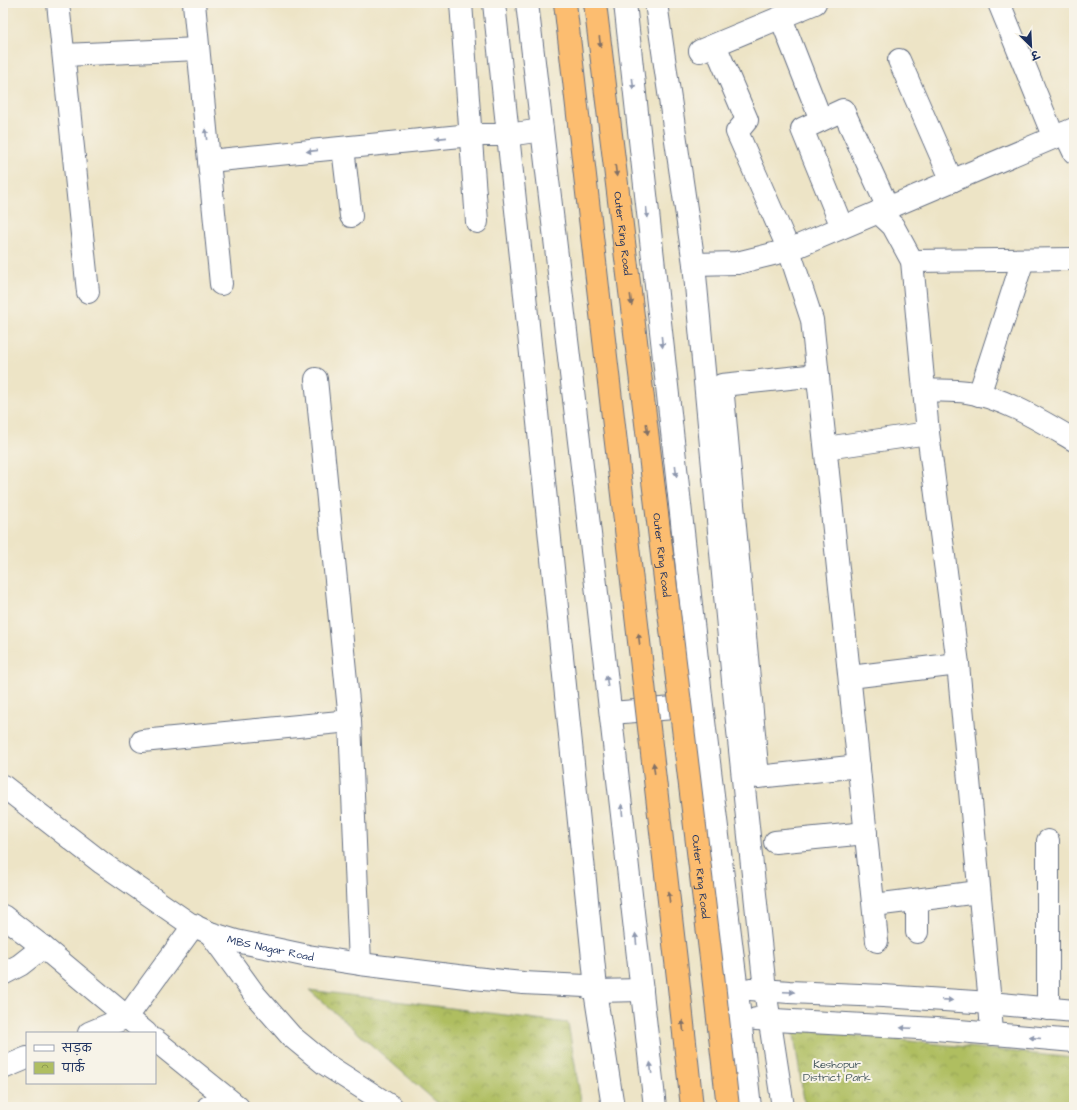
<svg xmlns="http://www.w3.org/2000/svg" width="1077" height="1110" viewBox="0 0 1077 1110" font-family="'Architects Daughter','Playpen Sans Deva',sans-serif">
  <style>
    .park { fill: url(#park-crowns); stroke: #657660 }
    .lines { fill: none; stroke-linecap: round; stroke-linejoin: round }
    .minor-casing { stroke: #646e82; stroke-width: 24 }
    .minor { stroke: #fff; stroke-width: 22 }
    .major-bridge-casing { stroke: #646e82; stroke-width: 24; stroke-linecap: butt }
    .major-bridge { stroke: #fcbd6f; stroke-width: 22 }
    .oneway { fill: #806f66 }
    .oneway2 { fill: #8d97ae }
    .labels { text-anchor: middle; stroke-width: 4; stroke-linejoin: round; paint-order: stroke }
    .street-label { font-size: 11px; fill: #1b2f5e; stroke: #f7f3e8 }
    .park-label { font-size: 11px; fill: #475a5f; stroke: #f7f3e8 }
  </style>
  <defs>
    <pattern id="park-crowns" width="20" height="18" patternUnits="userSpaceOnUse"><rect width="20" height="18" fill="#afbe61"/><path d="M2 6a3 3 0 1 1 6 0M12 15a3 3 0 1 1 6 0" fill="none" stroke="#8e9b53"/></pattern>
  </defs>
  <rect width="100%" height="100%" fill="#f7f3e8"/>
  <filter id="ink" filterUnits="userSpaceOnUse"><feTurbulence type="fractalNoise" baseFrequency=".025" numOctaves="2"/><feDisplacementMap in="SourceGraphic" scale="8" xChannelSelector="R" yChannelSelector="G"/><feConvolveMatrix kernelMatrix="1 2 1 2 8 2 1 2 1" color-interpolation-filters="sRGB"/></filter>
  <filter id="wash" filterUnits="userSpaceOnUse"><feTurbulence type="fractalNoise" baseFrequency=".012" numOctaves="4" result="noise"/><feDisplacementMap in="SourceGraphic" scale="16" xChannelSelector="R" yChannelSelector="G"/><feGaussianBlur stdDeviation="0.9" result="paint"/><feColorMatrix in="noise" values="0 0 0 0 0 0 0 0 0 0 0 0 0 0 0 0 0 1.4 0 .05"/><feComposite in="paint" operator="in"/></filter>
  <g filter="url(#wash)">
    <rect width="100%" height="100%" fill="#ede4c6"/>
    <path class="park" d="M 309,990 L 568,1023 L 582,1107 L 442,1107 Z
      M 793,1029 L 1074,1058 L 1074,1107 L 805,1107 Z"/>
  </g>
  <g filter="url(#ink)">
    <g class="lines">
      <g class="minor-casing">
        <g id="minor">
          <path d="M 58,3 L 88,292"/>
          <path d="M 194,3 L 209,161 L 471,135 L 508,135 L 542,130"/>
          <path d="M 461,3 L 477,222"/>
          <path d="M 494,3 L 523,276 L 595,978 L 595,991 L 613,1107"/>
          <path d="M 527,3 L 595,576 L 655,1107"/>
          <path d="M 625,3 L 702,705 L 736,983 L 750,1107"/>
          <path d="M 656,3 L 694,264 L 735,702 L 765,990 L 783,1107"/>
          <path d="M 999,3 L 1054,138"/>
          <path d="M 781,18 L 821,120"/>
          <path d="M 715,45 L 747,120 L 737,132 L 789,250 L 812,320 L 877,941"/>
          <path d="M 700,51 L 815,3"/>
          <path d="M 64,55 L 198,49"/>
          <path d="M 899,60 L 952,181"/>
          <path d="M 1065,133 L 1074,152"/>
          <path d="M 343,148 L 351,216"/>
          <path d="M 209,161 L 221,284"/>
          <path d="M 878,212 L 893,226 L 912,261 L 928,433 L 958,664 L 990,1003 L 992,1034"/>
          <path d="M 842,227 L 802,129 L 843,110 L 888,208"/>
          <path d="M 912,261 L 1074,259"/>
          <path d="M 694,264 L 737,263 L 789,250 L 1074,129"/>
          <path d="M 818,375 L 722,385 L 758,777 L 859,766"/>
          <path d="M 316,379 L 350,721 L 360,964"/>
          <path d="M 924,390 C 938,391 953,390 967,392 C 1003,397 1043,422 1074,440"/>
          <path d="M 979,395 L 1023,260"/>
          <path d="M 826,448 L 928,433"/>
          <path d="M 850,677 L 958,664"/>
          <path d="M 611,713 L 699,706"/>
          <path d="M 142,741 L 350,721"/>
          <path id="s1" d="M 3,786 L 102,863 L 190,924 L 210,933 L 236,941 L 275,949 L 308,956 L 360,964 L 474,978 L 523,983 L 585,986 L 595,991 L 642,990"/>
          <path d="M 1048,841 L 1048,1009"/>
          <path d="M 775,842 L 866,833"/>
          <path d="M 874,905 L 979,892"/>
          <path d="M 3,916 L 43,947 L 146,1033"/>
          <path d="M 917,932 L 917,900"/>
          <path d="M 210,933 L 255,995 L 291,1036 L 325,1064 L 392,1107"/>
          <path d="M 3,974 L 20,965 L 43,947"/>
          <path d="M 750,989 L 789,992 L 883,996 L 990,1003 L 1074,1011"/>
          <path d="M 756,1019 L 936,1029 L 1074,1041"/>
          <path d="M 89,1033 L 127,1017 L 194,925"/>
          <path d="M 155,1040 L 238,1107"/>
          <path d="M 3,1068 L 27,1058"/>
          <path d="M 208,1107 L 227,1099"/>
        </g>
      </g>
      <use href="#minor" class="minor"/>
      <g class="major-bridge-casing">
        <g id="major-bridge">
          <path d="M 565,3 L 678,978 L 692,1107"/>
          <path id="s2" d="M 595,3 L 713,975 L 728,1107"/>
        </g>
      </g>
      <use href="#major-bridge" class="major-bridge"/>
    </g>
    <defs><path id="oneway-solid" d="M-6-.8H1V-3.2L6.5 0L1 3.2V.8H-6Z"/></defs>
    <g class="oneway">
      <use href="#oneway-solid" transform="translate(600 42) rotate(83)"/>
      <use href="#oneway-solid" transform="translate(616 171) rotate(83)"/>
      <use href="#oneway-solid" transform="translate(631 300) rotate(83)"/>
      <use href="#oneway-solid" transform="translate(647 429) rotate(83)"/>
      <use href="#oneway-solid" transform="translate(639 639) rotate(-97)"/>
      <use href="#oneway-solid" transform="translate(654 768) rotate(-97)"/>
      <use href="#oneway-solid" transform="translate(669 897) rotate(-97)"/>
      <use href="#oneway-solid" transform="translate(683 1026) rotate(-96)"/>
    </g>
    <g class="oneway2">
      <use href="#oneway-solid" transform="translate(633 84) rotate(84)"/>
      <use href="#oneway-solid" transform="translate(206 134) rotate(-96)"/>
      <use href="#oneway-solid" transform="translate(441 138) rotate(174)"/>
      <use href="#oneway-solid" transform="translate(312 151) rotate(174)"/>
      <use href="#oneway-solid" transform="translate(647 213) rotate(84)"/>
      <use href="#oneway-solid" transform="translate(662 342) rotate(84)"/>
      <use href="#oneway-solid" transform="translate(676 471) rotate(84)"/>
      <use href="#oneway-solid" transform="translate(607 681) rotate(-97)"/>
      <use href="#oneway-solid" transform="translate(622 810) rotate(-96)"/>
      <use href="#oneway-solid" transform="translate(636 939) rotate(-96)"/>
      <use href="#oneway-solid" transform="translate(789 992) rotate(3)"/>
      <use href="#oneway-solid" transform="translate(947 1000) rotate(4)"/>
      <use href="#oneway-solid" transform="translate(906 1028) rotate(-177)"/>
      <use href="#oneway-solid" transform="translate(1035 1038) rotate(-175)"/>
      <use href="#oneway-solid" transform="translate(651 1068) rotate(-97)"/>
    </g>
  </g>
  <g class="labels">
    <g class="street-label">
      <text dy="4" stroke="none"><textPath href="#s2" startOffset="232">Outer Ring Road</textPath></text>
      <text dy="4" stroke="none"><textPath href="#s2" startOffset="556">Outer Ring Road</textPath></text>
      <text dy="4" stroke="none"><textPath href="#s2" startOffset="880">Outer Ring Road</textPath></text>
      <text dy="4" stroke="none"><textPath href="#s1" startOffset="317">MBS Nagar Road</textPath></text>
    </g>
    <g class="park-label">
      <text x="837" y="1068">Keshopur<tspan x="837" dy="13">District Park</tspan></text>
    </g>
  </g>
  <rect width="1077" height="1110" fill="none" stroke="#f7f3e8" stroke-width="16"/>
  <rect x="26" y="1032" width="130" height="52" fill="#f7f3e8" stroke="#9fa5b1"/>
  <rect x="34" y="1045" width="20" height="6" fill="#ffffff" stroke="#9fa5b1"/>
  <text x="62" y="1052" font-size="12" fill="#1b2f5e">सड़क</text>
  <rect x="34" y="1062" width="20" height="12" fill="url(#park-crowns)" stroke="#9fa5b1"/>
  <text x="62" y="1072" font-size="12" fill="#1b2f5e">पार्क</text>
  <g transform="translate(1031 46) rotate(156)" stroke="#f7f3e8" stroke-width="3" paint-order="stroke">
  <path d="M0-3L7 15L0 10L-7 15Z" fill="#1b2f5e"/>
  <text y="-6" font-size="11" font-weight="bold" text-anchor="middle" fill="#1b2f5e">उ</text>
  </g>
</svg>
